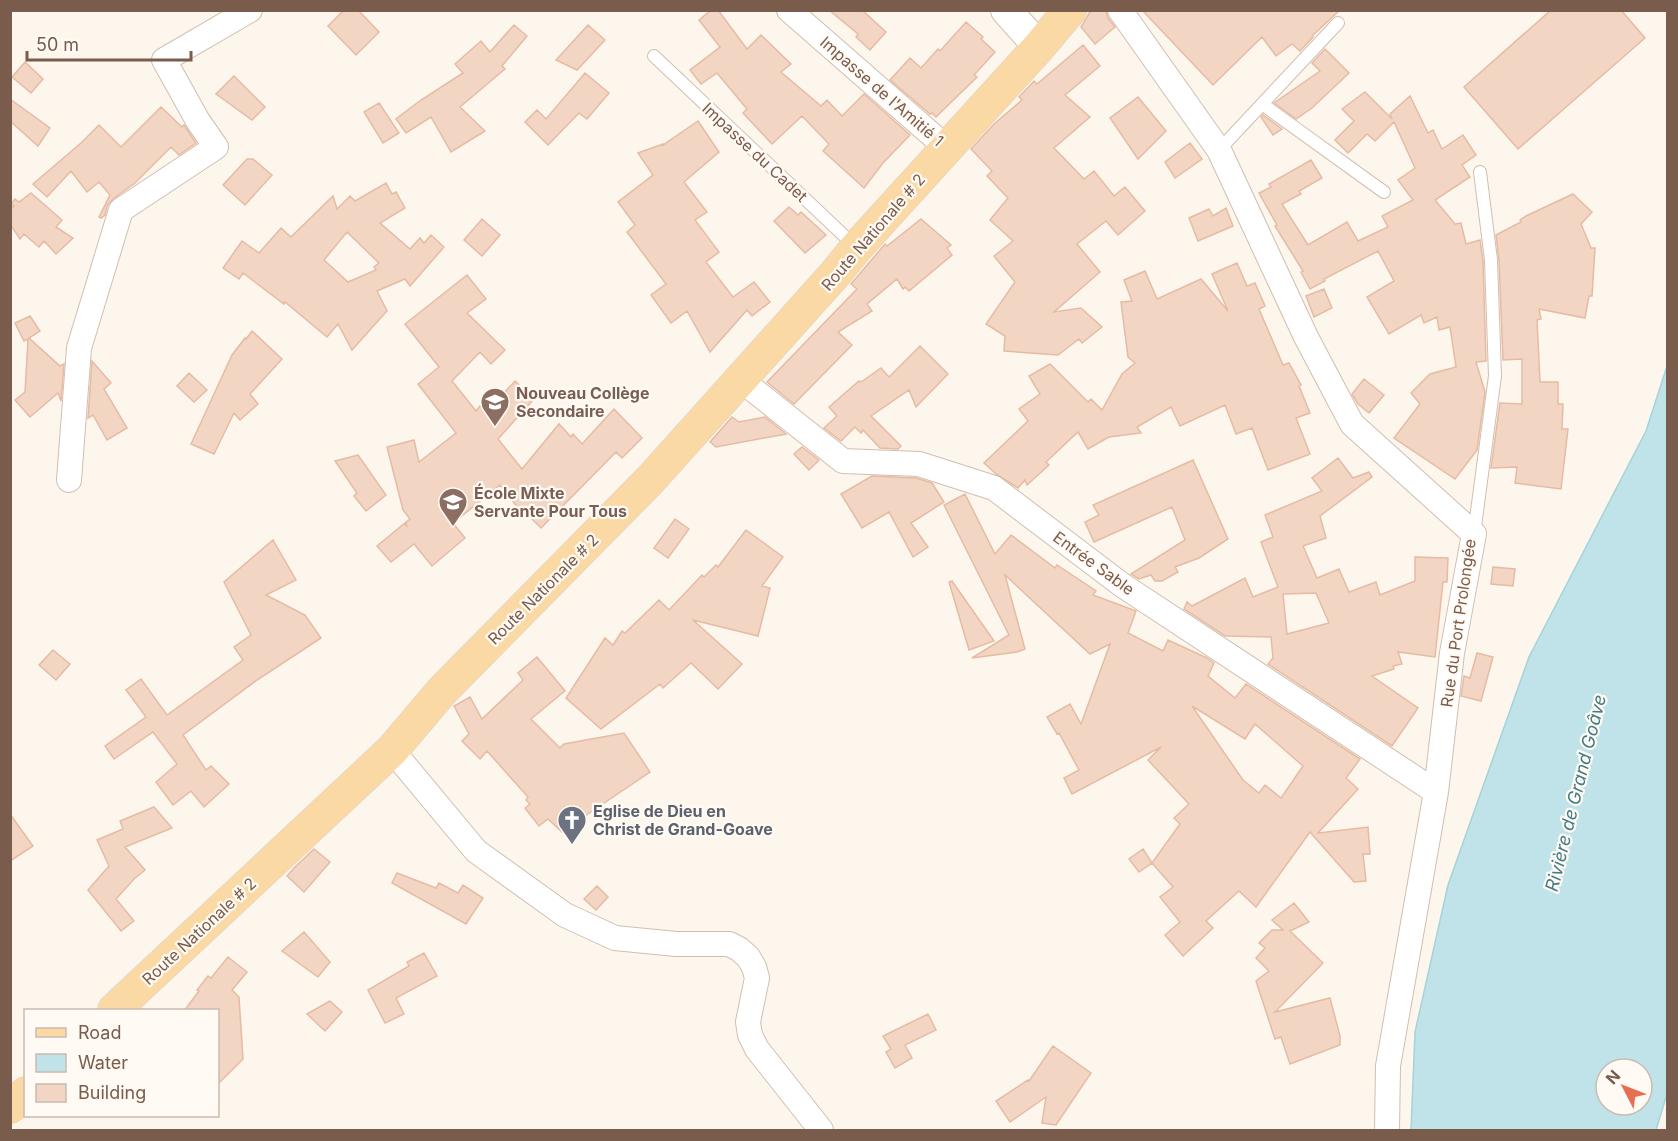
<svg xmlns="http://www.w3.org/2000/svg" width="1678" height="1141" viewBox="0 0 1678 1141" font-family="Inter,sans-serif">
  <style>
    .water { fill: #bfe3e8; stroke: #a5d3da; stroke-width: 1.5; fill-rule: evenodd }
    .building { fill: #f3d5c3; stroke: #e6bba3; stroke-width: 1.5; fill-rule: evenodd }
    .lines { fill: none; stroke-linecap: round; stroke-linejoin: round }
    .service-casing { stroke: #d1beb0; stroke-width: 14 }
    .minor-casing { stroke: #d1beb0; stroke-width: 26 }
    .tertiary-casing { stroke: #d1beb0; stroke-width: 32 }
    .primary-casing { stroke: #dad1cd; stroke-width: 34 }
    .service { stroke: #fff; stroke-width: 12 }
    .minor { stroke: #fff; stroke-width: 24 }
    .tertiary { stroke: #fff; stroke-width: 30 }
    .primary { stroke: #fbd9a5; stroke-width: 33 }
    .labels { text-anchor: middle; stroke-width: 4.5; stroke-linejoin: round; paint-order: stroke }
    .street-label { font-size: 16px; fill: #7a5c4d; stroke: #fffaf3 }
    .education-label { font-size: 16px; font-weight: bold; fill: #785e54; stroke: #fffaf3; text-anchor: start }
    .worship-label { font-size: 16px; font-weight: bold; fill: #5b616d; stroke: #fffaf3; text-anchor: start }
    .water-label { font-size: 18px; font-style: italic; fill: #437c86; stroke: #fffaf3 }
  </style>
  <rect width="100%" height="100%" fill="#fdf6ec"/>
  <path class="water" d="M 1667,366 L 1668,1091 L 1656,1130 L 1411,1130 L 1415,1032 L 1448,885 L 1529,657 L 1646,431 ZM 1606,1069 L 1642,1069 L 1642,1105 L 1606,1105 Z"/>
  <path class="building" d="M 344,10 L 358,10 L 379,32 L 356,55 L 328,26 Z
    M 711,10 L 718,10 L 747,49 L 761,35 L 791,64 L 781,72 L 821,106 L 827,100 L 842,116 L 864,94 L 910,135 L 883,163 L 864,188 L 823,151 L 829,144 L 802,116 L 772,144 L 743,113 L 747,109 L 717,73 L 701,84 L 690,70 L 720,47 L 699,20 Z
    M 829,10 L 862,10 L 886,32 L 870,50 L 856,37 L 858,34 Z
    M 1091,10 L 1106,10 L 1108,18 L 1115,27 L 1095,44 L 1081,27 Z
    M 1142,10 L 1340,10 L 1312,36 L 1313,37 L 1300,51 L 1292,44 L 1276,56 L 1262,37 L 1213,85 Z
    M 1551,10 L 1621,10 L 1645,38 L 1518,149 L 1464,87 Z
    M 966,22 L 983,37 L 981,39 L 995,52 L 974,75 L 977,77 L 936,117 L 932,113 L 930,114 L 890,80 L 910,58 L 921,68 L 938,49 L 940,51 Z
    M 514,25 L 527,36 L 502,66 L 505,69 L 460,107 L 485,131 L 451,152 L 431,117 L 406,133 L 396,119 L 421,100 L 463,73 L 455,64 L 481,41 L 490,52 Z
    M 588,25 L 605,40 L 577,70 L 556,60 Z
    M 1083,45 L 1100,66 L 1065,95 L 1090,117 L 1054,148 L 1084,179 L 1094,171 L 1114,196 L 1125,187 L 1145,211 L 1118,235 L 1106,221 L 1077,244 L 1100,272 L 1054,312 L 1081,308 L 1102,327 L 1082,343 L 1079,339 L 1058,355 L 1004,351 L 1005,336 L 986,324 L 1015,282 L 994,256 L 1013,241 L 990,220 L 1008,198 L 987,176 L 992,171 L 971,149 L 994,124 L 1022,100 L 1019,97 L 1034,81 L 1037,84 Z
    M 1325,49 L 1349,73 L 1312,108 L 1296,119 L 1274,103 L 1320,71 L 1312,63 Z
    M 25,62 L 43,79 L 31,93 L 12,77 Z
    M 585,73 L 609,93 L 587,119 L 579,113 L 548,145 L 525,122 L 537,110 L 546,119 Z
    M 234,76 L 265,107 L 252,120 L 216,94 Z
    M 1365,92 L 1392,119 L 1390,114 L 1410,96 L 1428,133 L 1433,130 L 1442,149 L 1463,135 L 1476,155 L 1462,165 L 1470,177 L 1435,200 L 1455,224 L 1461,223 L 1466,244 L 1480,240 L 1483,261 L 1486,361 L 1476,362 L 1485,392 L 1477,450 L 1455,479 L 1394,438 L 1420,404 L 1411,393 L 1430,374 L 1456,367 L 1450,327 L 1439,330 L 1437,317 L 1424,323 L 1421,315 L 1389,334 L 1367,297 L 1394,281 L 1378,251 L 1324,279 L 1325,281 L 1310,289 L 1301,272 L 1303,271 L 1275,226 L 1277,225 L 1259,193 L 1271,187 L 1269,184 L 1311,160 L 1322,178 L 1299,191 L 1301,194 L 1282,204 L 1308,245 L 1347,222 L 1358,241 L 1388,227 L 1382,216 L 1413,200 L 1398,180 L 1415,168 L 1394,122 L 1375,141 L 1367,134 L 1348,153 L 1335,140 L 1354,121 L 1342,109 Z
    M 1138,97 L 1166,131 L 1138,159 L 1110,118 Z
    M 10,99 L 50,128 L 38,146 L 10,121 Z
    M 379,103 L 399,133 L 383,143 L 364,112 Z
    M 161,107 L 182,127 L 184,125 L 196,143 L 179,155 L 171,147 L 135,183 L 113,199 L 107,206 L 105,215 L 101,218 L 99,217 L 110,195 L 99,182 L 87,192 L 71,171 L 47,197 L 33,184 L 81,143 L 99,125 L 121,147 Z
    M 1263,115 L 1282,129 L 1273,135 L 1261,117 Z
    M 698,121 L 719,152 L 684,182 L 707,212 L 695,220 L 719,252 L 706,262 L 733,297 L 754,282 L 770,302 L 752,316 L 747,310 L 710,352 L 687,311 L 671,323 L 651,295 L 666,284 L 627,232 L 635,225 L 618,202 L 653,175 L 638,153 L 663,144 L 663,145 Z
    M 1190,143 L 1202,159 L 1175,178 L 1165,162 Z
    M 247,159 L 253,159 L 272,175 L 245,205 L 223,185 Z
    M 386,183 L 392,194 L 396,192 L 405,208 L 380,223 L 410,249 L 420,238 L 424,243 L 431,235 L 444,247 L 410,286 L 405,279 L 377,291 L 387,311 L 352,350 L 338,324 L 327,337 L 285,302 L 284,304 L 243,273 L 239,279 L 223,268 L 242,241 L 259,253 L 281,228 L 291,237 L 333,196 L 337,209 L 350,196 L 355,201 ZM 347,232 L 379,263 L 374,267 L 376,270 L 348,282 L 324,260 Z
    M 31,193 L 62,220 L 56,227 L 73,238 L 56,254 L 44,241 L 39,247 L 24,234 L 20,239 L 10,224 L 10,209 L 14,206 L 11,204 L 15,199 L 19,202 Z
    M 1573,194 L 1592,212 L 1581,224 L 1591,248 L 1595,248 L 1592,296 L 1589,296 L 1585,318 L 1539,309 L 1541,319 L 1537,320 L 1540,382 L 1558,382 L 1558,404 L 1563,404 L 1562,429 L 1568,429 L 1561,489 L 1515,483 L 1517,467 L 1491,468 L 1500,403 L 1522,404 L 1522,359 L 1503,360 L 1499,260 L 1496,235 L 1521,222 L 1520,220 L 1526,216 Z
    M 789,207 L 798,215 L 801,212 L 826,235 L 805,253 L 774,221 Z
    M 1226,208 L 1233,226 L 1198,241 L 1189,218 L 1209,209 L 1213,216 Z
    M 482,219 L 500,235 L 482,256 L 464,240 Z
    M 921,219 L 951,245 L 947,248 L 952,255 L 909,291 L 905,287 L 903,289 L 897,279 L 867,304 L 872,311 L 838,332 L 852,345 L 794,404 L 767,382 L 857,289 L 851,284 L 885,244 L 887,246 Z
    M 1237,263 L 1247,286 L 1255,283 L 1265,306 L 1259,309 L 1283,365 L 1289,363 L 1301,385 L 1299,386 L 1310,413 L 1296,418 L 1310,454 L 1268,470 L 1252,428 L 1236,434 L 1225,405 L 1180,426 L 1171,407 L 1137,427 L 1141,433 L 1109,437 L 1088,449 L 1078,432 L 1046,462 L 1049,465 L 1027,485 L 1025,480 L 1018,488 L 996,474 L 984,463 L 1028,421 L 1019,409 L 1040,394 L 1029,376 L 1050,364 L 1088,402 L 1091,399 L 1102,410 L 1122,374 L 1135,363 L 1128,357 L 1121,302 L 1132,301 L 1124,280 L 1145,271 L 1157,299 L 1201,279 L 1228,311 L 1212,274 Z
    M 467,275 L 486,299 L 467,313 L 505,350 L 491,364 L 480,352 L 452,381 L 476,411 L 480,406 L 487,411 L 515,381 L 534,399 L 498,439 L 522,469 L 559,424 L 571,437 L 573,434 L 582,444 L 614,409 L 642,438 L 622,458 L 616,452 L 541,528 L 524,511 L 522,513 L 500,485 L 453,523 L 465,538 L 432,566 L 414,544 L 391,562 L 377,546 L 405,523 L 407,527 L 406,522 L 410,519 L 403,510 L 387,447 L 414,440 L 419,462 L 456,433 L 418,384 L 439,367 L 405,324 Z
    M 1324,289 L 1332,308 L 1314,317 L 1306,296 Z
    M 30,316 L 40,331 L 29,338 L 60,366 L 64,364 L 61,401 L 58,393 L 30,417 L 15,400 L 25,392 L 28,339 L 24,341 L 15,323 Z
    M 252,331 L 282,359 L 250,394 L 258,404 L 240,420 L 234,413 L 214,454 L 191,444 L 232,355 L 245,338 L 246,339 Z
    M 920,346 L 948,374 L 916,407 L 909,390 L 871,416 L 901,446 L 898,449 L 880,448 L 863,430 L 861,433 L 855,427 L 841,441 L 824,428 L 837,416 L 829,407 L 859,381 L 861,382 L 881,368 L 889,377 Z
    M 92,361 L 111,383 L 104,389 L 127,428 L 107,440 L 93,415 L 88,418 Z
    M 189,373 L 207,390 L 194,402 L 177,386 Z
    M 1364,379 L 1384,395 L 1369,413 L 1358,404 L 1352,394 Z
    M 732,417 L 739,422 L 765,417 L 786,434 L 716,447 L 710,442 Z
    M 802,447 L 819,460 L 809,470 L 794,454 Z
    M 358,455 L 386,495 L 366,511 L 354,496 L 357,493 L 335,461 Z
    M 1338,458 L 1353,478 L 1369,472 L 1372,477 L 1320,516 L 1326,538 L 1303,546 L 1317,578 L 1339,569 L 1349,592 L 1376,582 L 1380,595 L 1415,581 L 1415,557 L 1448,558 L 1447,582 L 1443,582 L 1435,657 L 1398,652 L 1402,664 L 1393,666 L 1394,669 L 1372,676 L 1418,708 L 1392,746 L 1268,664 L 1273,658 L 1271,637 L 1225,636 L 1184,609 L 1187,602 L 1192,606 L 1245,578 L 1253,597 L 1278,587 L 1261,542 L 1273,537 L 1265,515 L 1322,491 L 1312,478 ZM 1316,593 L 1329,623 L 1287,634 L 1283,594 Z
    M 1193,460 L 1228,539 L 1199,558 L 1175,567 L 1178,572 L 1162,581 L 1155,581 L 1151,575 L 1139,579 L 1131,574 L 1185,540 L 1172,507 L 1094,542 L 1085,522 L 1099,515 L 1093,505 Z
    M 872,476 L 916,478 L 932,483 L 944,502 L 911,523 L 928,547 L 913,557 L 889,512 L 862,528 L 841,494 Z
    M 965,494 L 995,554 L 1011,535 L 1055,568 L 1057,565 L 1096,591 L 1093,595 L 1136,611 L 1128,633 L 1163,651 L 1168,640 L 1207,658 L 1214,663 L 1208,676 L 1235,698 L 1246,684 L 1360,759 L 1346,778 L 1358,789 L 1318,833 L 1368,827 L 1370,854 L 1363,854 L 1366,881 L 1354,882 L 1310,832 L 1256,907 L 1239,891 L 1206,921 L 1213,928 L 1183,956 L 1165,935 L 1180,922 L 1160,897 L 1173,887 L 1152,863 L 1180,824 L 1174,818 L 1189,804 L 1148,760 L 1161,747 L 1072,794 L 1064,778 L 1079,770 L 1059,733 L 1057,734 L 1047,717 L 1070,704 L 1081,724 L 1110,644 L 1090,654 L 1005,575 L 1025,649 L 1017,652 L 972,658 L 1009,635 L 944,505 ZM 1192,706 L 1245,739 L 1255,724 L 1303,766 L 1281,798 L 1265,785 L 1259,793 L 1243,780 Z
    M 675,519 L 689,529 L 668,558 L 654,548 Z
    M 746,530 L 783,557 L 762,586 L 770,588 L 758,636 L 693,620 L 742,664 L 718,689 L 691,663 L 663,688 L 660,684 L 601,729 L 566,698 L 605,638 L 613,645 L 622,631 L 625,633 L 659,600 L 669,610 L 702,575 L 704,577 L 716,565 L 718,567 Z
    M 273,540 L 296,580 L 266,595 L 305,615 L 321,638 L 257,680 L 183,735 L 206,770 L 211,766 L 229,784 L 204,807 L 191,791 L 173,805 L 156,782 L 177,764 L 153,732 L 114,759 L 105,746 L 146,717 L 126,690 L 141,679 L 167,715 L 243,660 L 234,647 L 251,635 L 224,582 Z
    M 1493,567 L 1515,569 L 1513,586 L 1491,584 Z
    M 952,581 L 994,641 L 969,650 L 949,582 Z
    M 53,650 L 70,664 L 56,680 L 39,665 Z
    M 1477,653 L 1493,657 L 1481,701 L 1461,696 L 1464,676 L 1470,678 Z
    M 537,657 L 565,691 L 531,719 L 560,748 L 564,744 L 624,733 L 650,772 L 579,820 L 581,822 L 562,832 L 548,819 L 539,826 L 525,808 L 530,804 L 526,800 L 528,797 L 487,751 L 480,759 L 462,741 L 469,734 L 454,706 L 470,697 L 482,719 L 523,680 L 518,673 Z
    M 154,807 L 172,828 L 125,847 L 145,870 L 134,879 L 116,899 L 134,921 L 121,931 L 88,890 L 109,866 L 97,840 L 123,829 L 120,821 Z
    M 10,814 L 33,846 L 10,861 Z
    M 314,849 L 330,862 L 304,892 L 287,876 L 294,868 Z
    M 1143,849 L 1152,863 L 1139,872 L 1129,859 Z
    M 397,873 L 436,888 L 439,883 L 458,893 L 463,885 L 483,898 L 466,924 L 392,883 Z
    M 597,886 L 608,897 L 596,910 L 584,899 Z
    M 1294,903 L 1309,922 L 1290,931 L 1323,963 L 1275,1012 L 1330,998 L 1340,1036 L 1340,1045 L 1290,1064 L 1281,1037 L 1275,1039 L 1256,981 L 1269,971 L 1256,958 L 1265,948 L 1259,943 L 1272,930 L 1283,930 L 1272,920 Z
    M 304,932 L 330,962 L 318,977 L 282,951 Z
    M 424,953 L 437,976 L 396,998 L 404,1014 L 385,1023 L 368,990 L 409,966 L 407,962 Z
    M 228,957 L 247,972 L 232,990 L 239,997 L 243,1059 L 218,1084 L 218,1011 L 184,1011 L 199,991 L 197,990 L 208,976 L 211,978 Z
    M 330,1001 L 342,1012 L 325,1031 L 307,1014 Z
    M 928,1014 L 936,1030 L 905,1045 L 912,1058 L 895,1068 L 886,1052 L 891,1049 L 883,1036 Z
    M 1053,1046 L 1091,1073 L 1056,1125 L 1042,1123 L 1046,1097 L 1010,1122 L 996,1101 L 1028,1080 L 1029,1081 Z"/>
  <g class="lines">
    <g class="service-casing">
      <path id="service" d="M 654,56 L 856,247
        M 1262,104 L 1384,192
        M 1219,150 L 1338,23
        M 1474,534 L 1495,376 L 1491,260 L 1480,172"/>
    </g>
    <g class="minor-casing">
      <path id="minor" d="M 789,10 L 947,148
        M 1120,10 L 1219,150 L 1306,337 L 1352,424 L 1474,534 L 1452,653 L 1436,792 L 1388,1066 L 1387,1130
        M 741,380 L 843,461 L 919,464 L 994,488 L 1122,585 L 1436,792
        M 69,480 L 79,348 L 121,210 L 216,147 L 198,121 L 164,60 L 250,10
        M 392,750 L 476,851 L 565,915 L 615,938 L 676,944 L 729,944 L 739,949 L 748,957 L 754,967 L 757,978 L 748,1022 L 750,1035 L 757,1049 L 821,1130"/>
    </g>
    <g class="tertiary-casing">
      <path id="tertiary" d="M 1006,10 L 1039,47"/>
    </g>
    <g class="primary-casing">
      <path id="primary" d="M 114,1010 L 392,750 L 442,691 L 651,479 L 835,274 L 857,247 L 1039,47 L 1070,10
        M 10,1107 L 26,1093"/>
    </g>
    <use href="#service" class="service"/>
    <use href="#minor" class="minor"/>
    <use href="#tertiary" class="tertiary"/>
    <use href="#primary" class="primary"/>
  </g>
  <defs>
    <g id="school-pin" transform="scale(1.5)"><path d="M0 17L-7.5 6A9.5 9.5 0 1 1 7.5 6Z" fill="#8d6e63" stroke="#fffaf3"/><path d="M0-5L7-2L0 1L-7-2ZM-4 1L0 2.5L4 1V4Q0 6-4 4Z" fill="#fff"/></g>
    <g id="church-pin" transform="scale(1.5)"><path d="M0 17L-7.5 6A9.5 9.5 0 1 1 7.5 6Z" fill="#6b7280" stroke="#fffaf3"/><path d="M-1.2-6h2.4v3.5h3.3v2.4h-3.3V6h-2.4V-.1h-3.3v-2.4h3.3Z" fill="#fff"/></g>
  </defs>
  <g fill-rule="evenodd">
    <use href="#school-pin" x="495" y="402"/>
    <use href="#school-pin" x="453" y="502"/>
    <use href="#church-pin" x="572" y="820"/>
  </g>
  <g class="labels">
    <g class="street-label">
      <text transform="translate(882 91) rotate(41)" y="6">Impasse de l'Amitié 1</text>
      <text transform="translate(755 152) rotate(43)" y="6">Impasse du Cadet</text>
      <text transform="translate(873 232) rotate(-49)" y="6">Route Nationale # 2</text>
      <text transform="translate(1094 563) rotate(36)" y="6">Entrée Sable</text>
      <text transform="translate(543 589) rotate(-45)" y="6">Route Nationale # 2</text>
      <text transform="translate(1458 623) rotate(-82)" y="6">Rue du Port Prolongée</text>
      <text transform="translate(199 931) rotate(-43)" y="6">Route Nationale # 2</text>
    </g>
    <g class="education-label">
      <text x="516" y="399">Nouveau Collège<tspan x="516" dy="18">Secondaire</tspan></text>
      <text x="474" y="499">École Mixte<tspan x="474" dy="18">Servante Pour Tous</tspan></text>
    </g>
    <g class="worship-label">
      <text x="593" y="817">Eglise de Dieu en<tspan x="593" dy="18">Christ de Grand-Goave</tspan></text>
    </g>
    <g class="water-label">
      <text transform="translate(1576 793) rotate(-76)" y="6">Rivière de Grand Goâve</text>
    </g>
  </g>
  <rect width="1678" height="1141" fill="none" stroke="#7a5c4d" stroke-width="24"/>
  <rect x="24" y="1009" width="195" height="108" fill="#fffaf3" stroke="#cabbb1" stroke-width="1.5"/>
  <rect x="36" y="1028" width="30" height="9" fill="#fbd9a5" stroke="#cabbb1" stroke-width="1.5"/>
  <text x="78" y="1039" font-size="18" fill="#7a5c4d">Road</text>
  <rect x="36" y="1054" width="30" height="18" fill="#bfe3e8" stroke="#cabbb1" stroke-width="1.5"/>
  <text x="78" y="1069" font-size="18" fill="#7a5c4d">Water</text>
  <rect x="36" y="1084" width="30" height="18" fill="#f3d5c3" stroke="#cabbb1" stroke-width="1.5"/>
  <text x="78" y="1099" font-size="18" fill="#7a5c4d">Building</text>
  <g transform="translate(1624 1087) rotate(312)"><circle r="28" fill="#fffaf3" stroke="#cabbb1" stroke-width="1.5"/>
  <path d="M0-4.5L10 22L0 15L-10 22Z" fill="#e76f51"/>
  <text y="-9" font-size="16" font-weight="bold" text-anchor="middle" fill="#7a5c4d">N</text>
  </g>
  <path d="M27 51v9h164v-9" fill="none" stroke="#7a5c4d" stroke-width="3"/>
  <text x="36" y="51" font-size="18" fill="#7a5c4d" stroke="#fffaf3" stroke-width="4.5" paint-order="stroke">50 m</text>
</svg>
